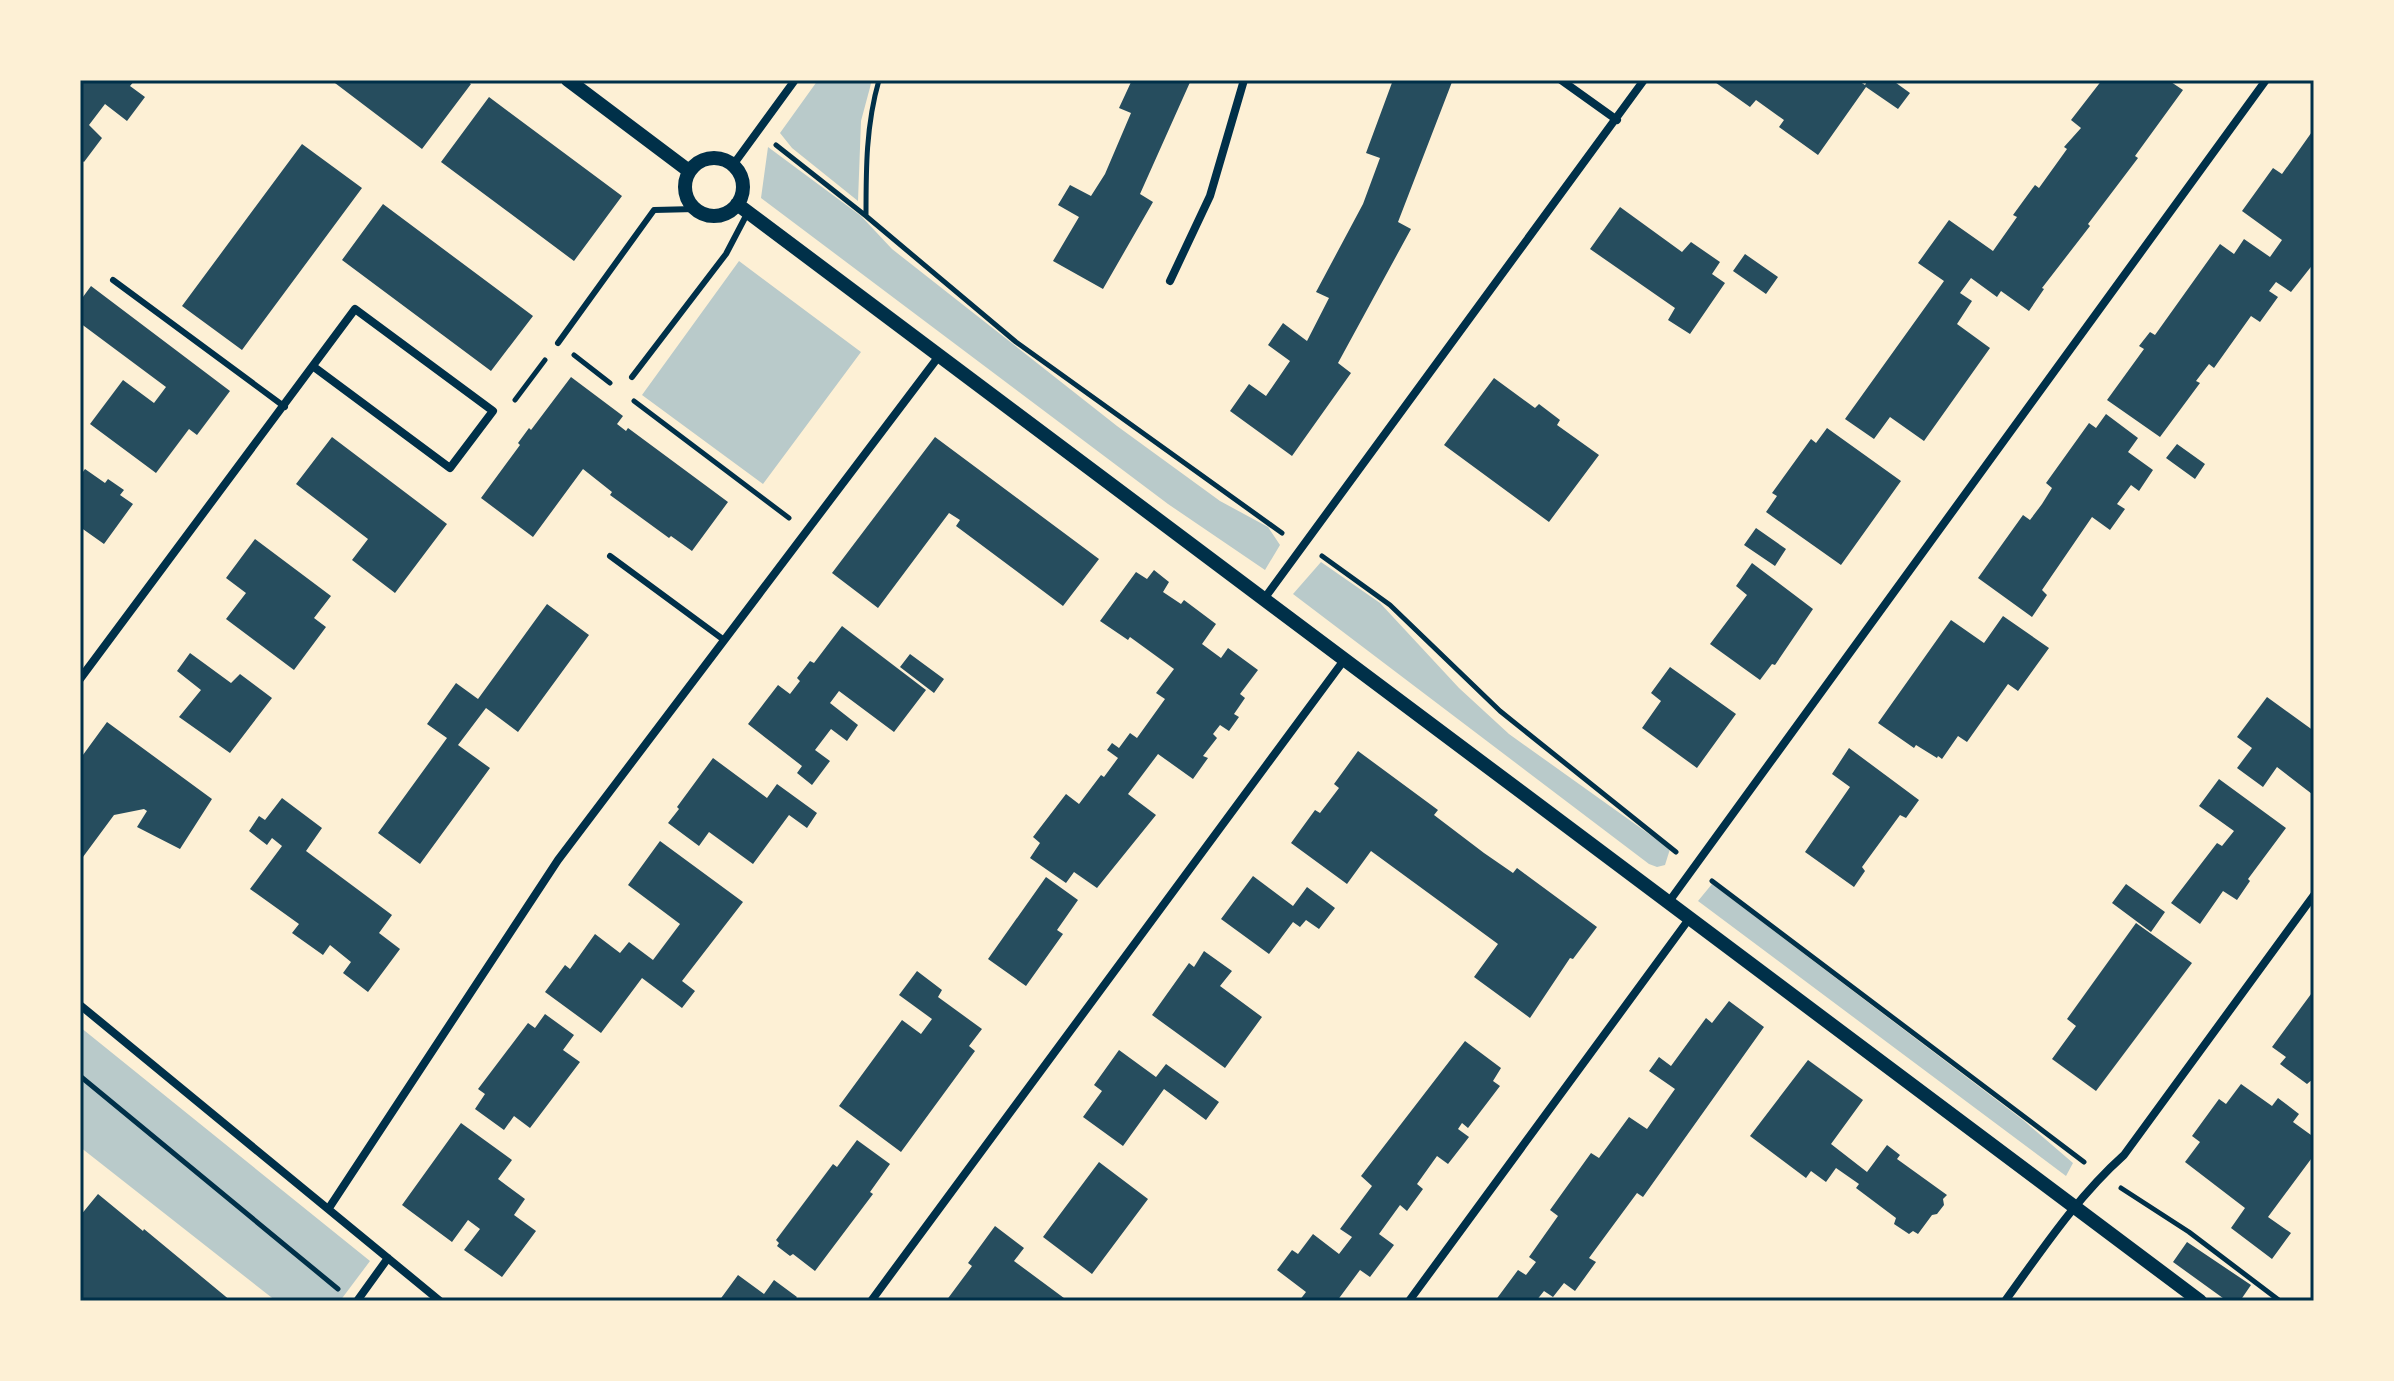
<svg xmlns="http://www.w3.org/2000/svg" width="2394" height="1381" viewBox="0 0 2394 1381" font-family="'Golos Text',sans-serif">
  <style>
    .green { fill: #b9caca }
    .building { fill: #264d5e }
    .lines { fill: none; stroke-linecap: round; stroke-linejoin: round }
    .path { stroke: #003049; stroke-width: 5 }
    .service { stroke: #003049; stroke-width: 6 }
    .minor { stroke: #003049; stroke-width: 8 }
    .tertiary { stroke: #003049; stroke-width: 14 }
    .neatline { fill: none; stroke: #003049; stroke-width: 3 }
  </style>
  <rect width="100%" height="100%" fill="#fdf0d5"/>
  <path class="green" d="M 818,80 L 872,80 L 861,121 L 858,201 L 792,148 L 780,133 Z
    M 768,147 L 861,216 L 892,249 L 1117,426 L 1220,501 L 1268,527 L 1280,545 L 1265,570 L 1168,504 L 761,198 Z
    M 739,261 L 861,352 L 763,484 L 642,395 Z
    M 1321,562 L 1380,603 L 1459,688 L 1509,734 L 1670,849 L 1665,865 L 1657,867 L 1649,864 L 1293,594 Z
    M 1712,884 L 2023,1120 L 2073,1163 L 2066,1176 L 1698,901 Z
    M 80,1027 L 370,1261 L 340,1301 L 276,1301 L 80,1147 Z"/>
  <path class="building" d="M 80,80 L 135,80 L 130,86 L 145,97 L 127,121 L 105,104 L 89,125 L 102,138 L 84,162 L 80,159 Z
    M 331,80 L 465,80 L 471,84 L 422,149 Z
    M 1132,80 L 1191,80 L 1140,194 L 1153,202 L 1103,289 L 1053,261 L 1079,217 L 1058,205 L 1070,185 L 1091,196 L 1105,174 L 1131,113 L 1119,108 Z
    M 1393,80 L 1452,82 L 1398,222 L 1411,229 L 1338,363 L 1351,373 L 1292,456 L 1230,411 L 1249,384 L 1266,396 L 1290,361 L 1268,345 L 1283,323 L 1307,341 L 1329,298 L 1316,292 L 1363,204 L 1380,158 L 1366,153 Z
    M 1712,80 L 1857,80 L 1865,85 L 1868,80 L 1892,80 L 1910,93 L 1898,109 L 1866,87 L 1818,155 L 1779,127 L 1784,120 L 1756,100 L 1750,107 Z
    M 2102,80 L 2168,80 L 2183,90 L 2135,156 L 2138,158 L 2088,224 L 2090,226 L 2042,288 L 2044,289 L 2029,311 L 2001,291 L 1997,297 L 1971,278 L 1960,293 L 1972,301 L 1957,324 L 1990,348 L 1924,441 L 1890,417 L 1874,439 L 1845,419 L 1944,281 L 1918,263 L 1949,220 L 1993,251 L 2017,217 L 2013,215 L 2035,185 L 2039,188 L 2067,149 L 2064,147 L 2081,128 L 2071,120 Z
    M 489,97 L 622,196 L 574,261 L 441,162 Z
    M 2314,129 L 2314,263 L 2291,292 L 2276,282 L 2269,291 L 2278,297 L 2260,322 L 2251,316 L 2214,368 L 2209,364 L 2196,381 L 2200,383 L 2160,437 L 2107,400 L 2144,349 L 2139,346 L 2150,332 L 2155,335 L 2220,244 L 2234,254 L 2244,239 L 2270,257 L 2282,240 L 2242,211 L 2273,168 L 2282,174 Z
    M 302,144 L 362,188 L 242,350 L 182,306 Z
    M 383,204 L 533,316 L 491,371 L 342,260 Z
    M 1620,207 L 1682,252 L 1691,242 L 1720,262 L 1712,274 L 1725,283 L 1690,334 L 1668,320 L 1675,308 L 1590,249 Z
    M 1745,254 L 1778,277 L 1766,294 L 1733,271 Z
    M 91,286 L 230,391 L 197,435 L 189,429 L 156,473 L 90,424 L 123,380 L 154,403 L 166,387 L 80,323 L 80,301 Z
    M 571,377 L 623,416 L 617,424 L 626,431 L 628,428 L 728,502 L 692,551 L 671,536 L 669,538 L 610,495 L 612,492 L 583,469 L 533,537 L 481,498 L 520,445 L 518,443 L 529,428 L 531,430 Z
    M 1494,378 L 1535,408 L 1539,404 L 1560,420 L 1557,425 L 1599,455 L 1549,522 L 1444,445 Z
    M 2106,414 L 2138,438 L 2128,452 L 2153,470 L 2139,491 L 2131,485 L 2117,504 L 2125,509 L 2110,530 L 2092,517 L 2042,590 L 2047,595 L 2032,617 L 1978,578 L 2023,515 L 2030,520 L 2042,504 L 2052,488 L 2046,483 L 2089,423 L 2096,428 Z
    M 1827,428 L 1901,481 L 1841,565 L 1766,512 L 1777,496 L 1772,493 L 1811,439 L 1816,443 Z
    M 332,437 L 447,524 L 395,593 L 352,560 L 368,539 L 296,484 Z
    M 935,437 L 1099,559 L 1063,606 L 956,526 L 960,520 L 949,513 L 878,608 L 832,573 Z
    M 2177,444 L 2205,464 L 2195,479 L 2166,458 Z
    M 85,469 L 105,483 L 108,479 L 124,490 L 120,495 L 133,504 L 104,544 L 80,527 L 80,476 Z
    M 1756,528 L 1786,549 L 1775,566 L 1744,545 Z
    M 255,539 L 331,596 L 314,618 L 326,627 L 294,670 L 226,619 L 246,593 L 226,578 Z
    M 1752,563 L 1813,609 L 1775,665 L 1772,664 L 1760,680 L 1710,644 L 1747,595 L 1736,586 Z
    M 1154,570 L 1169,582 L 1163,592 L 1181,604 L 1184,600 L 1216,624 L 1202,644 L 1221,658 L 1228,648 L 1258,670 L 1240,694 L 1245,698 L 1234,714 L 1239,717 L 1229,731 L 1220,725 L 1213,734 L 1217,738 L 1203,756 L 1208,758 L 1193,779 L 1158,754 L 1128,794 L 1156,815 L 1097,888 L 1074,872 L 1066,883 L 1030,858 L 1040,843 L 1033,837 L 1066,794 L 1079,804 L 1101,775 L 1104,777 L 1118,758 L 1107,750 L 1112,743 L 1119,748 L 1130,733 L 1137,738 L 1165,699 L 1156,693 L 1174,669 L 1130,637 L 1128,640 L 1100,621 L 1136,572 L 1147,579 Z
    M 547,604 L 589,635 L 518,732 L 486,708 L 458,745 L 490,768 L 420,864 L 378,833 L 447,738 L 427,724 L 456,683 L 478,699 Z
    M 2003,616 L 2049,648 L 2018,691 L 2008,684 L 1967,742 L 1958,736 L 1942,759 L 1938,756 L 1937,758 L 1916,745 L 1914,748 L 1878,723 L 1951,620 L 1984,643 Z
    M 842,626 L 926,690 L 894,732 L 839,691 L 830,703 L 858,725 L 847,741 L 831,729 L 815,750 L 830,761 L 812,785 L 797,773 L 802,766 L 748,724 L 778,685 L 790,694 L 800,681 L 797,678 L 810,661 L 814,663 Z
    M 190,653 L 231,683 L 240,674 L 272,698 L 230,753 L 179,717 L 201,690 L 177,671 Z
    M 910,654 L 944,679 L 934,693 L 900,667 Z
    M 1670,667 L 1736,714 L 1697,768 L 1642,728 L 1661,701 L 1651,693 Z
    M 2267,697 L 2314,731 L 2312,794 L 2277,767 L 2263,787 L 2237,768 L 2252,748 L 2237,737 Z
    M 107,722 L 212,799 L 180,849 L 137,827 L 147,811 L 144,809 L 114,815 L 80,861 L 80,759 Z
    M 1849,748 L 1919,800 L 1906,818 L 1900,815 L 1862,867 L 1865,871 L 1854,887 L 1805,852 L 1850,787 L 1832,774 Z
    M 1358,751 L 1438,810 L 1434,815 L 1484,853 L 1513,873 L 1517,868 L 1597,927 L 1573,959 L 1570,958 L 1530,1018 L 1474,977 L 1498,944 L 1371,851 L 1347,884 L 1291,843 L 1315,810 L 1320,813 L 1339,788 L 1334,784 Z
    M 713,758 L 767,798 L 777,784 L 817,813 L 807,828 L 789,815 L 753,864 L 709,832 L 699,846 L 668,823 L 679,809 L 677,807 Z
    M 2219,779 L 2286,828 L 2248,879 L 2250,881 L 2237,900 L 2223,891 L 2200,924 L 2171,903 L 2217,843 L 2222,846 L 2234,831 L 2199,806 Z
    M 282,798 L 322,828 L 306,851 L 392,915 L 379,933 L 400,949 L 368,992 L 343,973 L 351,962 L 330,945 L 323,955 L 292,933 L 299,924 L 250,889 L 282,846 L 272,838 L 267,845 L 249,831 L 259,816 L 265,820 Z
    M 660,841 L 743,902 L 682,981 L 695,991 L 682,1008 L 642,978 L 601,1033 L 545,992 L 565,965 L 570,969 L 595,934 L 620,953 L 629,942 L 653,960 L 680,924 L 628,885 Z
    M 1253,876 L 1293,906 L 1307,887 L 1335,908 L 1319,929 L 1306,920 L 1300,927 L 1293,922 L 1269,954 L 1221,919 Z
    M 1046,877 L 1078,900 L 1057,930 L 1063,934 L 1026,986 L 988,959 Z
    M 2126,884 L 2165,912 L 2151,932 L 2112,903 Z
    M 2136,923 L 2192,963 L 2096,1091 L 2052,1059 L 2076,1026 L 2067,1019 Z
    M 1204,951 L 1232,971 L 1220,986 L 1262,1017 L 1225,1068 L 1152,1015 L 1189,963 L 1194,967 Z
    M 917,971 L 942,990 L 938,997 L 982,1029 L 969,1046 L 975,1051 L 901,1152 L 839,1106 L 902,1020 L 921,1034 L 932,1019 L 899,995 Z
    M 2314,990 L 2314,1078 L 2307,1084 L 2280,1064 L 2286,1057 L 2272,1047 Z
    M 1729,1001 L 1764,1027 L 1643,1197 L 1637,1193 L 1589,1258 L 1596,1262 L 1575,1291 L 1564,1283 L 1553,1297 L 1544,1291 L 1536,1301 L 1495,1301 L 1518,1270 L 1526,1275 L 1536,1262 L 1529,1257 L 1558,1216 L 1550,1210 L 1591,1153 L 1599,1158 L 1629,1117 L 1647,1129 L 1670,1096 L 1675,1089 L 1649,1071 L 1659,1057 L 1671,1066 L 1706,1018 L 1712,1023 Z
    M 545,1014 L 574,1035 L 563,1050 L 580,1062 L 530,1128 L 514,1116 L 504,1130 L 475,1109 L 485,1094 L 478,1089 L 528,1023 L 535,1028 Z
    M 1465,1041 L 1501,1068 L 1493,1081 L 1500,1086 L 1468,1128 L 1462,1123 L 1458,1129 L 1469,1137 L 1448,1164 L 1437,1156 L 1417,1184 L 1423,1189 L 1407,1211 L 1400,1205 L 1379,1234 L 1394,1245 L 1370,1277 L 1360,1270 L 1337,1301 L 1299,1301 L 1306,1292 L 1277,1270 L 1292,1250 L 1298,1254 L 1313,1234 L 1339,1254 L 1352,1237 L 1340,1229 L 1372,1186 L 1361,1176 Z
    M 1119,1050 L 1156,1077 L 1166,1064 L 1219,1102 L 1206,1120 L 1164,1089 L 1123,1146 L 1083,1117 L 1102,1091 L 1094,1085 Z
    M 1808,1060 L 1863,1100 L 1831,1144 L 1867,1172 L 1887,1145 L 1900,1155 L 1897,1159 L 1947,1195 L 1943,1199 L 1944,1205 L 1937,1214 L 1932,1215 L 1918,1234 L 1913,1231 L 1909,1234 L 1894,1224 L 1896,1218 L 1856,1188 L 1859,1184 L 1836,1168 L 1826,1182 L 1811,1171 L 1806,1178 L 1750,1136 Z
    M 2241,1084 L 2272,1106 L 2278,1098 L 2299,1114 L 2293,1122 L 2311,1135 L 2314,1131 L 2314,1155 L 2268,1217 L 2291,1233 L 2272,1259 L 2231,1228 L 2245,1208 L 2185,1162 L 2200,1142 L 2192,1136 L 2219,1099 L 2226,1104 Z
    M 461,1123 L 512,1160 L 498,1179 L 525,1199 L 514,1215 L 536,1231 L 502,1277 L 464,1250 L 480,1229 L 468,1220 L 452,1242 L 402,1205 Z
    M 857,1140 L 890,1164 L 870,1192 L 873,1194 L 815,1271 L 793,1254 L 790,1256 L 777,1246 L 779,1243 L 776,1240 L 833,1164 L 837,1167 Z
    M 1099,1162 L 1148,1199 L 1092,1274 L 1043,1237 Z
    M 98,1194 L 143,1231 L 144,1229 L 231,1301 L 80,1301 L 80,1216 Z
    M 995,1226 L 1024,1248 L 1014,1261 L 1068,1301 L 946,1301 L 972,1266 L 968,1263 Z
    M 2187,1242 L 2251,1285 L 2240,1301 L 2227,1301 L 2173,1262 Z
    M 738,1275 L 764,1294 L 774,1280 L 797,1297 L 794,1301 L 719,1301 Z"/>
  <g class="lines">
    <path class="path" d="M 776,145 L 866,216 L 1016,342 L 1282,533
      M 866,215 C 866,169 866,125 879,80
      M 574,355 L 610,383
      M 515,400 L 545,360
      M 634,401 L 789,518
      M 1322,556 L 1390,605 L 1500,711 L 1676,852
      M 1712,881 L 2084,1162
      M 80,1076 L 338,1289
      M 2121,1188 L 2189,1232 L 2280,1301"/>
    <path class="service" d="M 113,280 L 285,407
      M 558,343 L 654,210 L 695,209
      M 632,377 L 726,254 L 748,212
      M 610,556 L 724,640"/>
    <path class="minor" d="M 1561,80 L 1617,120
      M 733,165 L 795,80
      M 1170,281 L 1210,196 L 1244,80
      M 1264,599 L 1644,80
      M 80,679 L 355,309 L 493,411 L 450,468 L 314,367
      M 1668,903 L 2266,80
      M 80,1005 L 440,1301
      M 329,1208 L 558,860 L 939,356
      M 357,1301 L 388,1258
      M 871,1301 L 1344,660
      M 1409,1301 L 1689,919
      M 2005,1301 C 2042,1250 2077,1197 2124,1155 L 2314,895"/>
    <path class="tertiary" d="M 568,80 L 689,171
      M685 187a29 29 0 1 1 58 0a29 29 0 1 1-58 0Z
      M 737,204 L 2200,1301"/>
  </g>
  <rect width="2394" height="1381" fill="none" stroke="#fdf0d5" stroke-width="164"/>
  <rect x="82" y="82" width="2230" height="1217" class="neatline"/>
</svg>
